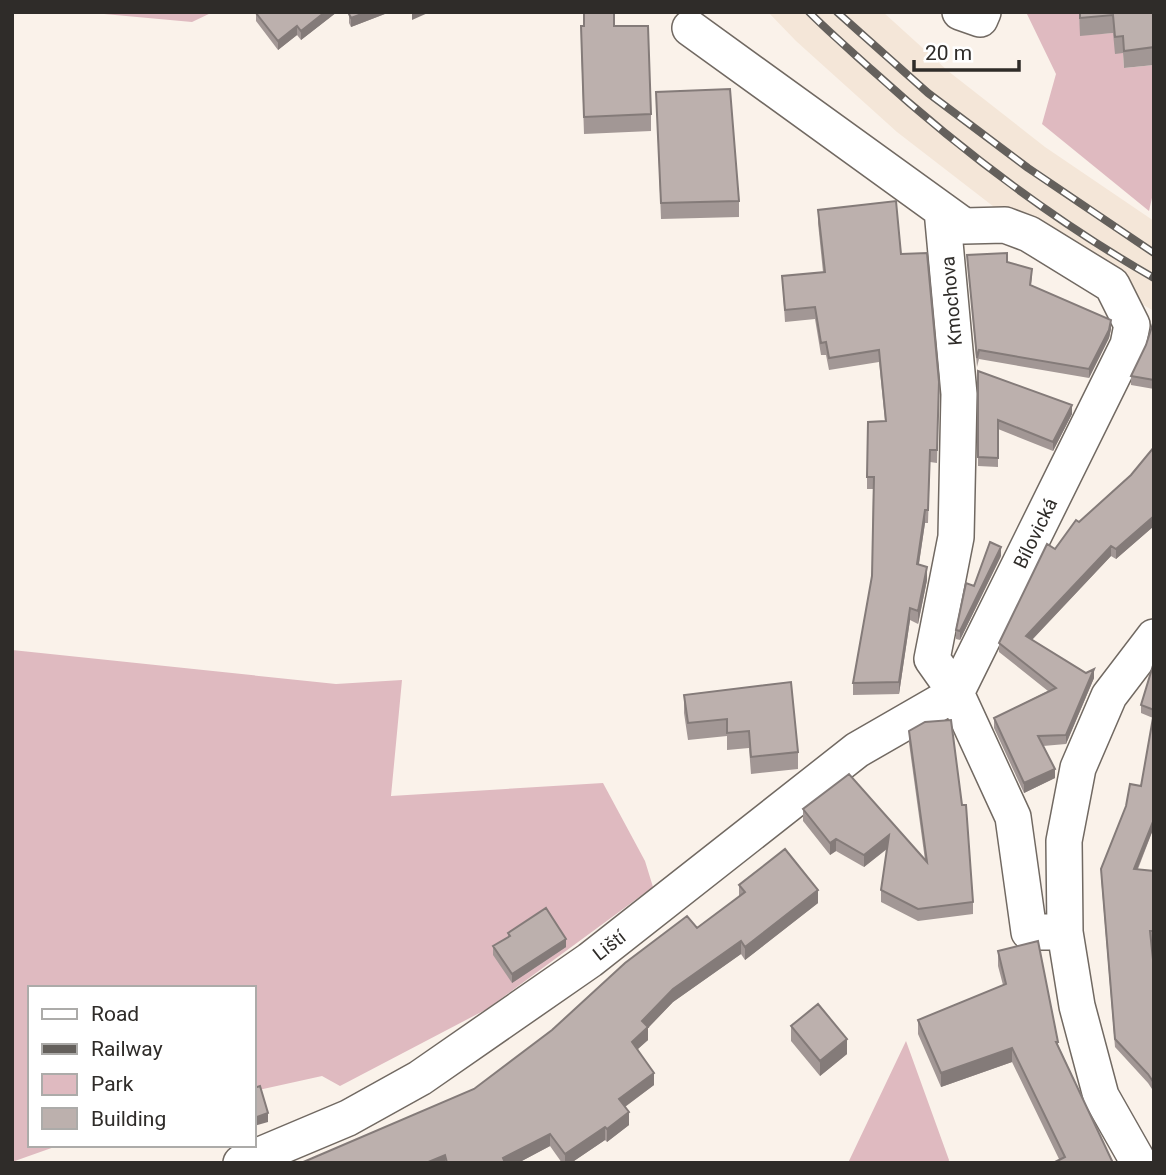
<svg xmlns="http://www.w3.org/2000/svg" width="1166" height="1175" viewBox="0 0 1166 1175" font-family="Roboto,sans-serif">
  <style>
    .built { fill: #f4e6d8 }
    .green { fill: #dfbac0 }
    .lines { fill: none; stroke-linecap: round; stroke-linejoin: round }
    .street-casing { stroke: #716962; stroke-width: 38 }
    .street { stroke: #fff; stroke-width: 35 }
    .rail-casing { stroke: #64605c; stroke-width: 8 }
    .rail { stroke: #fff; stroke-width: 5; stroke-dasharray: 16; stroke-linecap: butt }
    .wall { fill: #a29795 }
    .shaded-wall { fill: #847b79 }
    .building { fill: #bcb0ad; stroke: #847b79; stroke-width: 2 }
    .labels { text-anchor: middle; stroke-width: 5; stroke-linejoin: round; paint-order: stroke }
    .street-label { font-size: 19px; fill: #2f2c29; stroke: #fff }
  </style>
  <rect width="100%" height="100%" fill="#faf2ea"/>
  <path class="built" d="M 768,12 L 883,12 L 948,71 L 1045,147 L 1154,221 L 1154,311 L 1108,285 L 998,210 L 897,132 L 796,41 Z"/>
  <path class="green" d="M 82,12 L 213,12 L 192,22 Z
    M 1026,12 L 1079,12 L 1081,35 L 1113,33 L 1123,53 L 1124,68 L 1154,65 L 1154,189 L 1149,211 L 1042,124 L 1056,74 Z
    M 12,650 L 336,684 L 402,680 L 391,796 L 603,783 L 645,861 L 653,887 L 487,1009 L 340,1086 L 322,1076 L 254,1091 L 254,988 L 30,988 L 30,1145 L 60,1145 L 12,1162 Z
    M 906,1041 L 949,1160 L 948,1163 L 848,1163 Z"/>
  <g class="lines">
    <g class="street-casing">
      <path id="street" d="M 960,12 L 980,19 L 983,12
        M 690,28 L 964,226 L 1005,225 L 1029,234 L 1112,285 L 1132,325 L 1128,345 L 956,693
        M 942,210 L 959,394 L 956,537 L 932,659 L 956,693 L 1013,817 L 1029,932 L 1065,932
        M 241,1163 L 348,1118 L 420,1078 L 590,960 L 857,750 L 956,693
        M 1139,1163 L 1101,1096 L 1077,1006 L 1065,932 L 1064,841 L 1078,768 L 1109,696 L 1154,637"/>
    </g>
    <use href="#street" class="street"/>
    <g class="rail-casing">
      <path id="rail" d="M 809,12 C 829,32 851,51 872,70 C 958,148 1053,220 1154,278
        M 837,12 L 928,93 L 1028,168 L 1154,253"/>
    </g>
    <use href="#rail" class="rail"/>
  </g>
  <path class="wall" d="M 337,12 L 301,40 L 297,35 L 278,50 L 256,21 L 256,13 Z
    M 390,12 L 351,27 L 349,23 L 349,14 Z
    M 1079,12 L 1154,12 L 1154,65 L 1124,68 L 1123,53 L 1115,54 L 1113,33 L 1080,36 Z
    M 614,26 L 651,114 L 651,131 L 584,134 L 581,43 Z
    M 656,92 L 739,201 L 739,217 L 661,219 Z
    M 818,210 L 901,254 L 939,382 L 937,463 L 930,462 L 928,523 L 925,523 L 919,564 L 927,580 L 918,624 L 910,620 L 899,694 L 853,695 L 853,683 L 872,576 L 873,489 L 867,489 L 867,477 L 885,421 L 879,362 L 829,370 L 826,355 L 821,355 L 815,319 L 785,322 L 782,276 L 823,272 L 818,223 Z
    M 967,255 L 1007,262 L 1032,277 L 1031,285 L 1111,329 L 1109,338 L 1089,378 L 979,359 L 977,367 Z
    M 1154,320 L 1154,389 L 1131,385 L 1131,376 L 1146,345 Z
    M 978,371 L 1072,414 L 1053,451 L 998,429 L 998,467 L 978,466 Z
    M 1154,447 L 1154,526 L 1116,559 L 1111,556 L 1032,640 L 1094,678 L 1066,744 L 1043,746 L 1055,778 L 1024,793 L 994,728 L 994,718 L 1048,691 L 999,652 L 999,643 L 1055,549 L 1079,522 L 1131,475 Z
    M 1001,556 L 960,640 L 956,639 L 956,630 L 974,586 Z
    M 1154,662 L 1154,827 L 1138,869 L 1154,871 L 1154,940 L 1151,940 L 1154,969 L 1154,1092 L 1148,1083 L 1115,1047 L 1101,877 L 1101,869 L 1141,786 L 1153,718 L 1141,713 L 1141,705 Z
    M 684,695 L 798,752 L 798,769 L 751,774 L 749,748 L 727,750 L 727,736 L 688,740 L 684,713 Z
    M 909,731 L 973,902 L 973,914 L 918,921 L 881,902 L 881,890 L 887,849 L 864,867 L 836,851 L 830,855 L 803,821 L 803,809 L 925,860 L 909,743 Z
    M 739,885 L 818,903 L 745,960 L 741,954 L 673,1002 L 648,1028 L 648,1040 L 638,1049 L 654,1085 L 625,1107 L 629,1125 L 607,1142 L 605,1140 L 571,1163 L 562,1163 L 550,1146 L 518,1163 L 301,1163 L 474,1089 L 739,897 Z
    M 508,933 L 566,947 L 512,983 L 493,955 L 493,946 L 508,937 Z
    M 998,951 L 1058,1042 L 1058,1045 L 1113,1163 L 1059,1159 L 1012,1062 L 941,1087 L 918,1034 L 918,1020 L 1003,985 L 998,966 Z
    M 791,1026 L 847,1054 L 820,1076 L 791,1041 Z"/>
  <path class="shaded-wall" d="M 325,12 L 337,12 L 301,40 L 301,31 Z
    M 367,12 L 390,12 L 351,27 L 351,18 Z
    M 412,12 L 430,12 L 412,20 Z
    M 297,26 L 297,35 L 278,50 L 278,41 Z
    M 1111,320 L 1111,329 L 1109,338 L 1089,378 L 1089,369 Z
    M 1072,405 L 1072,414 L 1053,451 L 1053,442 Z
    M 925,510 L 925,523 L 917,576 L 917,564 Z
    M 1154,516 L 1154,526 L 1116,559 L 1116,549 Z
    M 1111,546 L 1111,556 L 1026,646 L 1026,636 Z
    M 1001,547 L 1001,556 L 960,640 L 960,631 Z
    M 927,567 L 927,580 L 918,624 L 918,611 Z
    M 910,608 L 910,620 L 899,694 L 899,682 Z
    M 1094,669 L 1094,678 L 1066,744 L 1066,735 Z
    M 1055,769 L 1055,778 L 1024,793 L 1024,783 Z
    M 1154,819 L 1154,827 L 1134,877 L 1134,869 Z
    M 889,835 L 889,847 L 864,867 L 864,855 Z
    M 836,839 L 836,851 L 830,855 L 830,843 Z
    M 818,890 L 818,903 L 745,960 L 745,947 Z
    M 566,939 L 566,947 L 512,983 L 512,974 Z
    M 741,941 L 741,954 L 673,1002 L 648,1028 L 648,1040 L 632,1054 L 632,1042 L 642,1021 L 673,989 Z
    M 847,1039 L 847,1054 L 820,1076 L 820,1061 Z
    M 1012,1048 L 1012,1062 L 941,1087 L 941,1073 Z
    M 654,1073 L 654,1085 L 619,1111 L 619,1099 Z
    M 629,1112 L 629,1125 L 607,1142 L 607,1129 Z
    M 268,1113 L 268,1122 L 254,1126 L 254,1118 Z
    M 605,1127 L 605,1140 L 571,1163 L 565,1163 L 565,1154 Z
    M 550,1134 L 550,1146 L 518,1163 L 503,1163 L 503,1158 Z
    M 445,1155 L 445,1163 L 426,1163 Z"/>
  <path class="building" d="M 325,12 L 301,31 L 297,26 L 278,41 L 256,13 Z
    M 350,12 L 367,12 L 351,18 L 349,14 Z
    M 584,12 L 614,12 L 614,26 L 648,26 L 651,114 L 584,117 L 581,26 L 584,26 Z
    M 1080,12 L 1154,12 L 1154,47 L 1124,51 L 1123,36 L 1115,37 L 1113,15 L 1080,18 Z
    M 730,89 L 739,201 L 661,203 L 656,92 Z
    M 896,201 L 901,254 L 927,253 L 939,382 L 937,450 L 930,450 L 928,510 L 925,510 L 917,564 L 927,567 L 918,611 L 910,608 L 899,682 L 853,683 L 872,576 L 874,477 L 867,477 L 868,422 L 886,421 L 879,350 L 829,358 L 826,342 L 821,343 L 815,307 L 785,310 L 782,276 L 825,272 L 818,210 Z
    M 1007,253 L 1007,262 L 1032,269 L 1030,285 L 1111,320 L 1109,330 L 1089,369 L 979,350 L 977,358 L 967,255 Z
    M 1154,320 L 1154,380 L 1131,376 L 1146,345 Z
    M 978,371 L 1072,405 L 1053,442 L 998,420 L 998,458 L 978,457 Z
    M 1154,447 L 1154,516 L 1116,549 L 1111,546 L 1026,636 L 1086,673 L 1094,669 L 1066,735 L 1038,736 L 1055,769 L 1024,783 L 994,718 L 1056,688 L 999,643 L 1047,544 L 1055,549 L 1076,520 L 1079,522 L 1131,475 Z
    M 990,542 L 1001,547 L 960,631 L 956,630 L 966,583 L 974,586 Z
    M 1154,662 L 1154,710 L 1141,705 Z
    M 791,682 L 798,752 L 751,757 L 749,731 L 727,733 L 727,719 L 688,723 L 684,695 Z
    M 1154,712 L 1154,819 L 1134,869 L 1154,871 L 1154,931 L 1150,931 L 1154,969 L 1154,1083 L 1148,1074 L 1115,1039 L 1101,869 L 1126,806 L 1130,784 L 1141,786 Z
    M 951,720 L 962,805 L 966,805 L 973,902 L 918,909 L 881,890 L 889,835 L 864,855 L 836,839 L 830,843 L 803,809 L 849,774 L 927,862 L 909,731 L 925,722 Z
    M 785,849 L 818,890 L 745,947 L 741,941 L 673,989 L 642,1021 L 648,1027 L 632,1042 L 654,1073 L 619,1099 L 629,1112 L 607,1129 L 605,1127 L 565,1154 L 550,1134 L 503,1158 L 505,1163 L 447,1163 L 445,1155 L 426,1163 L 301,1163 L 474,1089 L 552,1030 L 625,963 L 687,916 L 697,928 L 745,892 L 739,885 Z
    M 546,908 L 566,939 L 512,974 L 493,946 L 510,936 L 508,933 Z
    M 1038,941 L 1058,1042 L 1056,1042 L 1113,1163 L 1053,1163 L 1065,1157 L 1012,1048 L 941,1073 L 918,1020 L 1006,984 L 998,951 Z
    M 818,1004 L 847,1039 L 820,1061 L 791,1026 Z
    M 260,1086 L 268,1113 L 254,1118 L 254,1088 Z"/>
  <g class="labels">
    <g class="street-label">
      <text transform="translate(951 301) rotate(-95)" y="7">Kmochova</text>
      <text transform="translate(1035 533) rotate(-64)" y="7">Bílovická</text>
      <text transform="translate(609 945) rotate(-38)" y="7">Liští</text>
    </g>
  </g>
  <rect width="1166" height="1175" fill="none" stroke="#2f2c29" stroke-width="28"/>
  <rect x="28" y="986" width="228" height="161" fill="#ffffff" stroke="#acaba9" stroke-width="2"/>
  <rect x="42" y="1009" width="35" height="10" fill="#ffffff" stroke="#acaba9" stroke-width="2"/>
  <text x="91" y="1021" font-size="21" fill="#2f2c29">Road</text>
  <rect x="42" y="1044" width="35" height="10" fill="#64605c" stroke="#acaba9" stroke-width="2"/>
  <text x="91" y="1056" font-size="21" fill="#2f2c29">Railway</text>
  <rect x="42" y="1074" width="35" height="21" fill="#dfbac0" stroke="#acaba9" stroke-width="2"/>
  <text x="91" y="1091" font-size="21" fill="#2f2c29">Park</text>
  <rect x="42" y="1108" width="35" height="21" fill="#bcb0ad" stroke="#acaba9" stroke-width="2"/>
  <text x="91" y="1126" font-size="21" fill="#2f2c29">Building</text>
  <path d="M914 60v10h105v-10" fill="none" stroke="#2f2c29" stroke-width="3.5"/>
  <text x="925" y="60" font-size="21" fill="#2f2c29" stroke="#ffffff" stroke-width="5" paint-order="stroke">20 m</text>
</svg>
